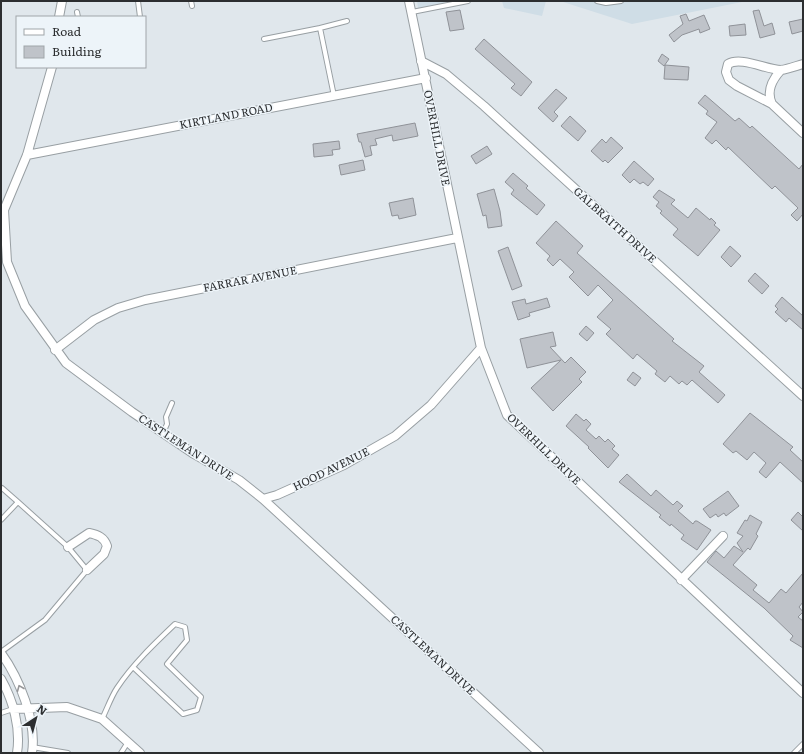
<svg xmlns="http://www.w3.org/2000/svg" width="804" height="754" viewBox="0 0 804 754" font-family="Literata,serif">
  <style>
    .built { fill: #cfdde6 }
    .building { fill: #bfc3c9; stroke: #8f9298 }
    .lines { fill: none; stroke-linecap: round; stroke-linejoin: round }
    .lane-casing { stroke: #989fa3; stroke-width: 6 }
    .street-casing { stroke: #989fa3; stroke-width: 10 }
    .lane { stroke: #fff; stroke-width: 4 }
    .street { stroke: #fff; stroke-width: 8 }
    .oneway { stroke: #969698 }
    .labels { text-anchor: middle; stroke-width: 3; stroke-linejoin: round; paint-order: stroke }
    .street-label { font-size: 11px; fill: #2c2e30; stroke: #edf4f9 }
  </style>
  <rect width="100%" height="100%" fill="#e0e7ec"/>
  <path class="built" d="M 417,1 L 453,1 L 418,8 Z
    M 502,1 L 546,1 L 542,16 L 504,8 Z
    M 560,1 L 747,1 L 632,24 Z"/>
  <path class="building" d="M 460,10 L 464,29 L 450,31 L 446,12 Z
    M 759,10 L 764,26 L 772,23 L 775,34 L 760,38 L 753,11 Z
    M 686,14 L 689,21 L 704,15 L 710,29 L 700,33 L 699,29 L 682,35 L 674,42 L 669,35 L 683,24 L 680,16 Z
    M 803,19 L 803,31 L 792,34 L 789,22 Z
    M 745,24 L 746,35 L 730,36 L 729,26 Z
    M 484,39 L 532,82 L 521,96 L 511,88 L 515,84 L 475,49 Z
    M 662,54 L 669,59 L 664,66 L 658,61 Z
    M 665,65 L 689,67 L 688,80 L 664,79 Z
    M 556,89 L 567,98 L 554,112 L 558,116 L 553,122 L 538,108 Z
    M 705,95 L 735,121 L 739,118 L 750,128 L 752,126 L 799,169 L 803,164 L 803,214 L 797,221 L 791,215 L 798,208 L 775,186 L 772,189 L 728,147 L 726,150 L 716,140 L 712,144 L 705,138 L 717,122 L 706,114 L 708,111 L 698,103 Z
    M 570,116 L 586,131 L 578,141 L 561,126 Z
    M 415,123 L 418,136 L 393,141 L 392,135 L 375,139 L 377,145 L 370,146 L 372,155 L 365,157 L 361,142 L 359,142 L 357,134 Z
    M 611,137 L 623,148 L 608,163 L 605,160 L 603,162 L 591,151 L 602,139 L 606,143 Z
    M 339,141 L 340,149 L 332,150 L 333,155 L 314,157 L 313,144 Z
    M 487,146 L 492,154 L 476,164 L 471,156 Z
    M 363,160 L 365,170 L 341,175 L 339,165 Z
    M 634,161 L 654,179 L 648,186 L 643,182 L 640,184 L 634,179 L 630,183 L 622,175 Z
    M 513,173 L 528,186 L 526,188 L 545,205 L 537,215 L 511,194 L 514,190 L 505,182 Z
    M 494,189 L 500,211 L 502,226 L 488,228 L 486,215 L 483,216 L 477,194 Z
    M 659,190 L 675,200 L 671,204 L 688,218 L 696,208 L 710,220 L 711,218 L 716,223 L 714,225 L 720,230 L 698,256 L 673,235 L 678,229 L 660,213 L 662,211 L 656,206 L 659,202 L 653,197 Z
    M 413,198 L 416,215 L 399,219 L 398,215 L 392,216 L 389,203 Z
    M 556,221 L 583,246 L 577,253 L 674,339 L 672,341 L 704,366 L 699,372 L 725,395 L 718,403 L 692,380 L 687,385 L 682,381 L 679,384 L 670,376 L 665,382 L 655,374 L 657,371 L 637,354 L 633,359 L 606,334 L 611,329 L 597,317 L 613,300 L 598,285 L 588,296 L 569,277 L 574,272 L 560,259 L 553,266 L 547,260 L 550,256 L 536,243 Z
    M 730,246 L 741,256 L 731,267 L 721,257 Z
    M 508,247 L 522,286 L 512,290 L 498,251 Z
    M 755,273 L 769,286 L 762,294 L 748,281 Z
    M 782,297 L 803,316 L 803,330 L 789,318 L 786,322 L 775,312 L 778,309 L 775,306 Z
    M 547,298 L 550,307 L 529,313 L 530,316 L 518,320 L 512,302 L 525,299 L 526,304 Z
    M 586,326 L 594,333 L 587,341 L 579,334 Z
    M 553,332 L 556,346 L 550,347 L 565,363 L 571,357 L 586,372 L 579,379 L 582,382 L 553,411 L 531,388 L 561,360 L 527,368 L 520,339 Z
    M 633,372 L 641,378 L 635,386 L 627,380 Z
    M 750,413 L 793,447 L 790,450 L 803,462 L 803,483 L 780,462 L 766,478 L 759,472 L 766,463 L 754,452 L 747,460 L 736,451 L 733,453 L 723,444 Z
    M 576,414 L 584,421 L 586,419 L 591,424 L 586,430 L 596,439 L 599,436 L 605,442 L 608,439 L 615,446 L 612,449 L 619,455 L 608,468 L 588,448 L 589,447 L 566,426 Z
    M 627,474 L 651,496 L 656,490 L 673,505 L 677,501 L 683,506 L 678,511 L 693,524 L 695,521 L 697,521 L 711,530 L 697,550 L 681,539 L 684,535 L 671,524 L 670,526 L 659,517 L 661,515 L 619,482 Z
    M 728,491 L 739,506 L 726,516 L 724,513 L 718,517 L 716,514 L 710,518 L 703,509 Z
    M 798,512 L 803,517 L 803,531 L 791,520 Z
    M 750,515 L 762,522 L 756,534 L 758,536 L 750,550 L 748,548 L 733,565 L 757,585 L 753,590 L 769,603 L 781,589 L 786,593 L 803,573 L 803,602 L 799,607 L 803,612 L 798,617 L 803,621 L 803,648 L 790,640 L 793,636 L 764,608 L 707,562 L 716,551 L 724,558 L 734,546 L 743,552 L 737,543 L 743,536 L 737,533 L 745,520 L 747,521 Z"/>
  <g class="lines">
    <g class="lane-casing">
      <path id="lane" d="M 138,1 L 140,17
        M 191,1 L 192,6
        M 597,1 L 606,3 L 621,1
        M 77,12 L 78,17
        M 412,12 L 468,1
        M 320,28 L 347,21
        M 264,39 L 320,28 L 334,96
        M 163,433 L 167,424 L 166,417 L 172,403
        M 2,488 L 18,502
        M 1,520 L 18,502 L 68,547 L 87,570 L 45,620 L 1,652
        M 1,713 L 13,709
        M 102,719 C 107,709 111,697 117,688 C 133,664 154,644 175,624 L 185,627 L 187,640 L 167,664 L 201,697 L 197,710 L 183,714 L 133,667
        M 32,747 L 68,753
        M 121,753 L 128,742
        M 794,753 L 803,744"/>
    </g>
    <g class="street-casing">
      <path id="street" d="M 409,1 L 481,348 L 507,415 L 803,693
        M 59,17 L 62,1
        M 421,61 L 446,74 L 484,106 L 803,396
        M 803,64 C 796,66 788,69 781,70 C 767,70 741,56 728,64 L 726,72 L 729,80 L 737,86 L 772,104 L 803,133
        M 52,67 L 27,155 L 4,210 L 7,262 L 25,306 L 66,363 L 132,412 L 194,454 L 239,480 L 263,499 L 539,753
        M 772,104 C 766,91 772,80 781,70
        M 27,155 L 426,78
        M 55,350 L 94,320 L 118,308 L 145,300 L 457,238
        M 263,499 L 277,495 L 344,465 L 395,436 L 431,405 L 481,348
        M 68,547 L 89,533 C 98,535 104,537 107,546 L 104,554 L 87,570
        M 681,580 L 723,536
        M 1,653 C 19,678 37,721 32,753
        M 1,679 C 13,700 21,728 17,753
        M 13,709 L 67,707 L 102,719 L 140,753"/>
    </g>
    <use href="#lane" class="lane"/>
    <use href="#street" class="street"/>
  </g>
  <defs><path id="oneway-chevron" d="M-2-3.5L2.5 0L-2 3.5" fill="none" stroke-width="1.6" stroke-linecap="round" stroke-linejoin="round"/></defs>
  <use class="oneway" href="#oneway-chevron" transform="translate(20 688) rotate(-112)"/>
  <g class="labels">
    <g class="street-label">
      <text transform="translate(226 116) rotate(-11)" y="4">KIRTLAND ROAD</text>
      <text transform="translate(437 138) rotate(79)" y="4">OVERHILL DRIVE</text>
      <text transform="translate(615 225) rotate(42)" y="4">GALBRAITH DRIVE</text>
      <text transform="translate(250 279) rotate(-11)" y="4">FARRAR AVENUE</text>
      <text transform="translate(186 447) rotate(33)" y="4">CASTLEMAN DRIVE</text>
      <text transform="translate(544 449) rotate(44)" y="4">OVERHILL DRIVE</text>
      <text transform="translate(331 469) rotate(-26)" y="4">HOOD AVENUE</text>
      <text transform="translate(433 655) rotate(43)" y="4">CASTLEMAN DRIVE</text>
    </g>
  </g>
  <rect width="804" height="754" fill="none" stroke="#2c2e30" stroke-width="4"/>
  <rect x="16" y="16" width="130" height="52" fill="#edf4f9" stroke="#a0a5a9"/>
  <rect x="24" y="29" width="20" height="6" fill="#ffffff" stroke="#a0a5a9"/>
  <text x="52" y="36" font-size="12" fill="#2c2e30">Road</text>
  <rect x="24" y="46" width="20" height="12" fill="#bfc3c9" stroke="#a0a5a9"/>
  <text x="52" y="56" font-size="12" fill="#2c2e30">Building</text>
  <g transform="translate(36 718) rotate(36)" stroke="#edf4f9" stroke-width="3" paint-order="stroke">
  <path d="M0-3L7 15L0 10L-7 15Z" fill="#2c2e30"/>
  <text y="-6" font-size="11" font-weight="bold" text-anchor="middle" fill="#2c2e30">N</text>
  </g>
</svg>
